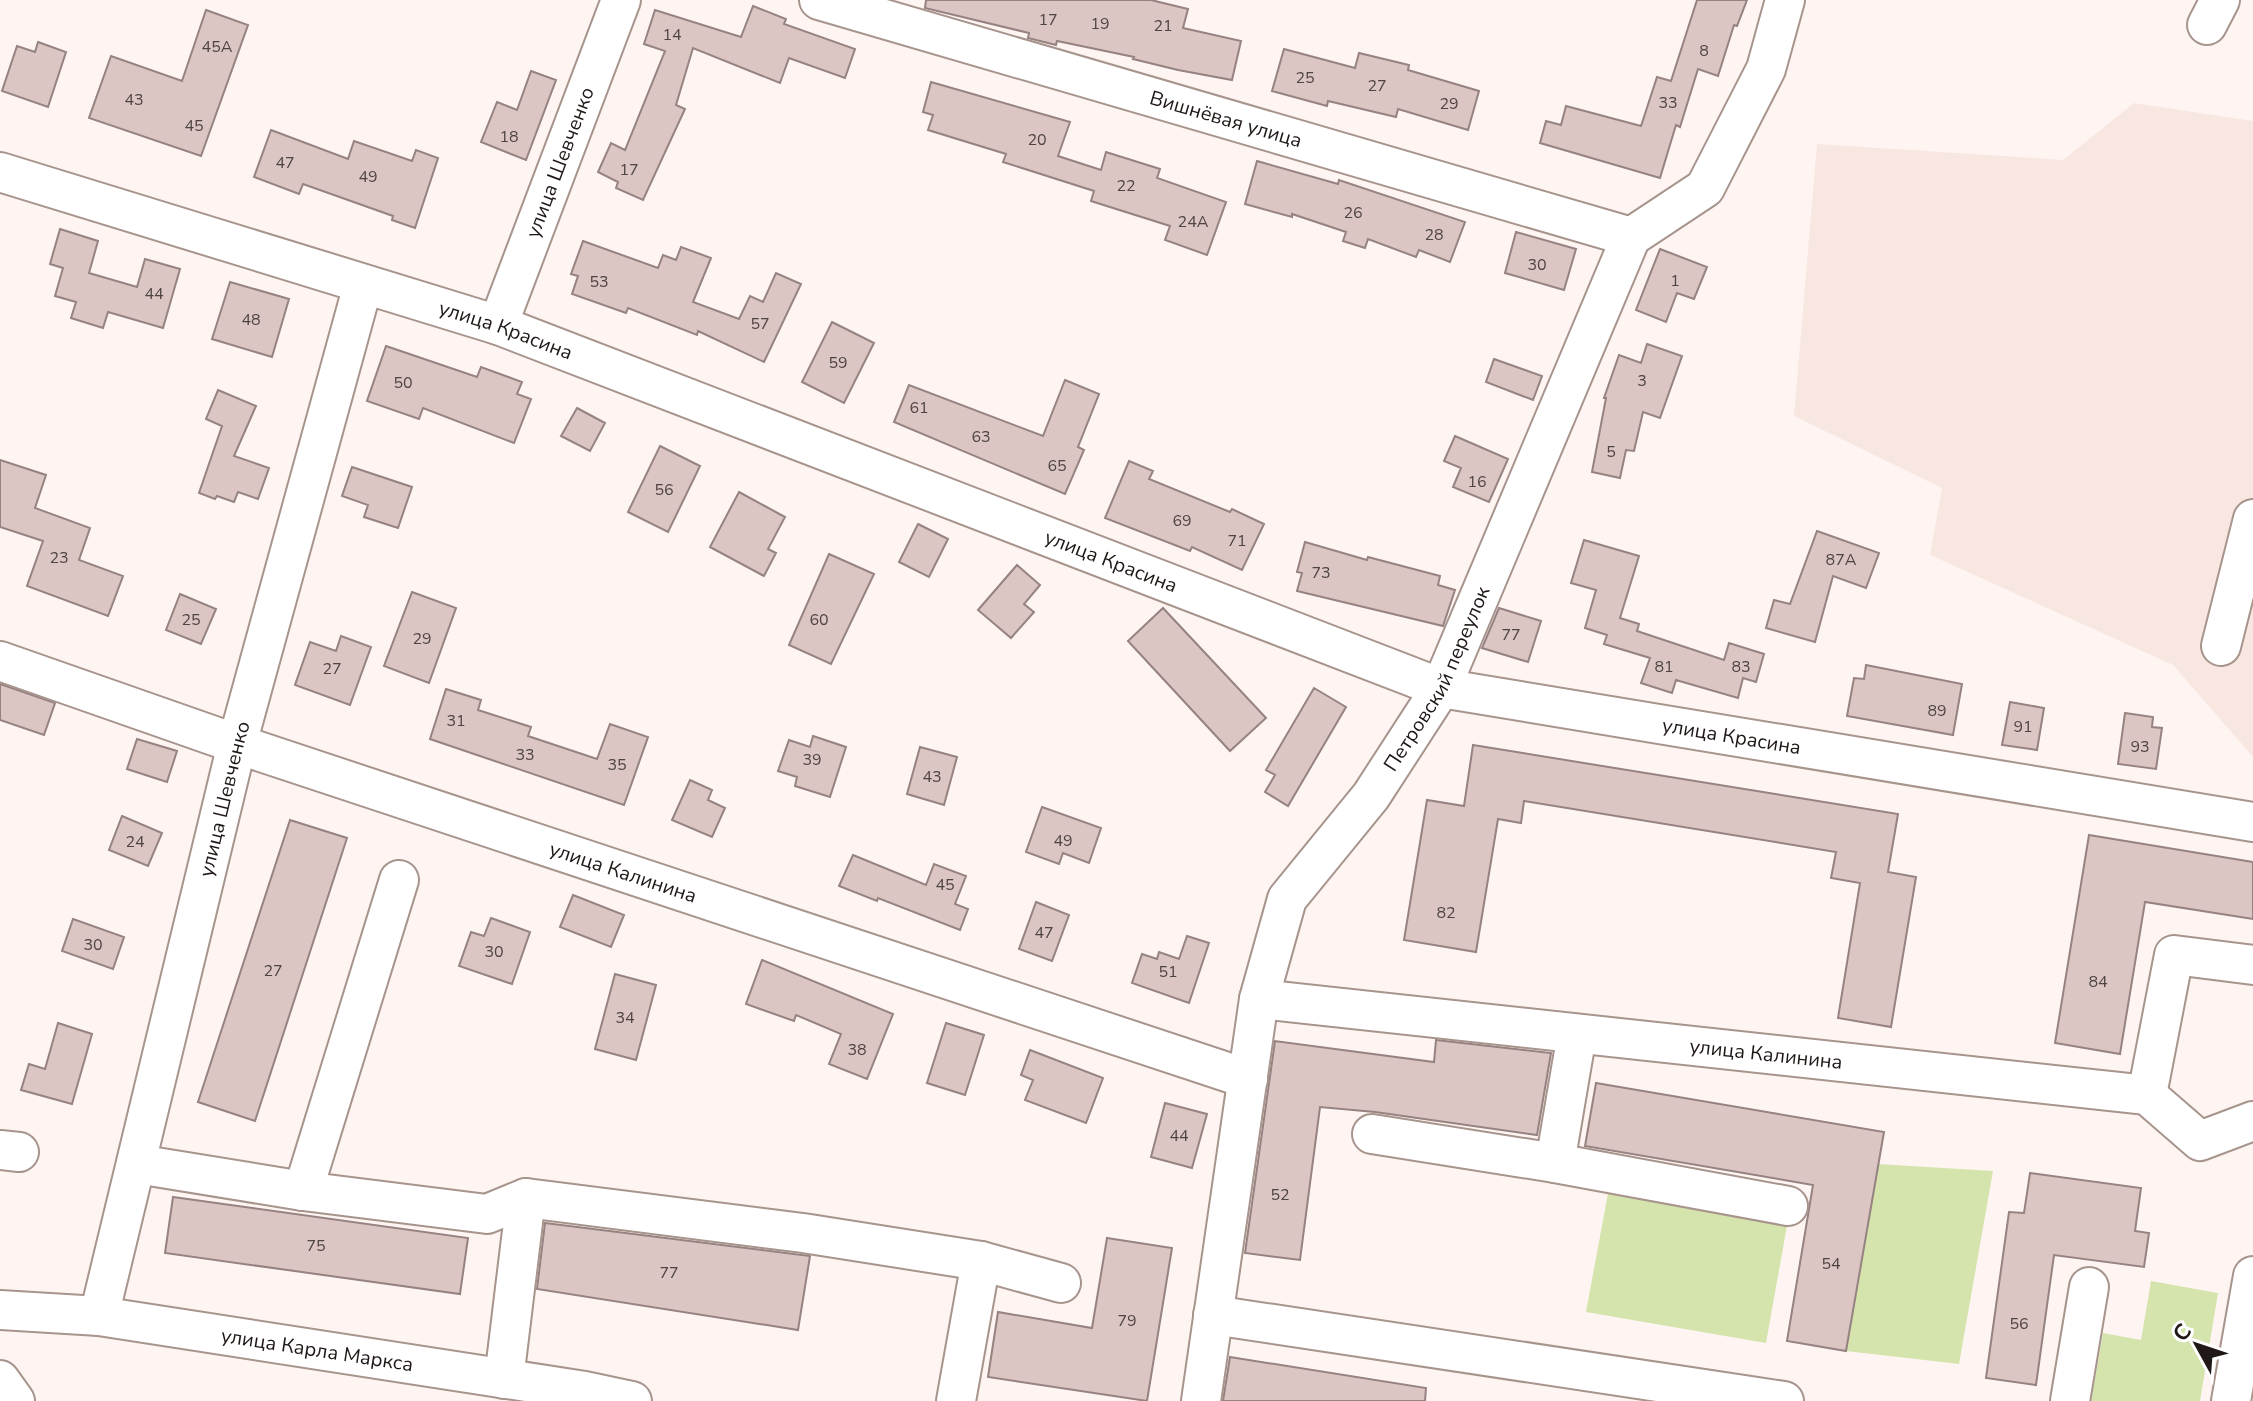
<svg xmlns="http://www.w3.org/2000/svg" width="2253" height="1401" viewBox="0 0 2253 1401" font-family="'Nunito Sans',sans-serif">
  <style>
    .built { fill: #f8e7e0 }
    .green { fill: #d5e4ad }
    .building { fill: #dbc6c4; stroke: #968280; stroke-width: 2 }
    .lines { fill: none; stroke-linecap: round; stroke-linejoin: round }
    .minor-casing { stroke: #a7948d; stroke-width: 42 }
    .minor { stroke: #fff; stroke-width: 38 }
    .labels { text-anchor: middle; stroke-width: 6; stroke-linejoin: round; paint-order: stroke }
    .number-label { font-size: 16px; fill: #4e4442 }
    .street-label { font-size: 20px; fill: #1f1816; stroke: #fff }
  </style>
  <rect width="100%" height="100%" fill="#fef5f2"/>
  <path class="built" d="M 2134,103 L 2253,121 L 2253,757 L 2173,665 L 1930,555 L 1942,488 L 1794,416 L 1817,144 L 2063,160 Z"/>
  <path class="green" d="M 1878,1164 L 1993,1171 L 1959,1364 L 1846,1351 Z
    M 1609,1188 L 1788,1220 L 1766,1343 L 1586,1312 Z
    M 2151,1281 L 2218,1293 L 2200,1401 L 2091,1401 L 2103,1333 L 2141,1340 Z"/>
  <path class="building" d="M 926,0 L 1151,0 L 1188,9 L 1183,28 L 1241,41 L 1232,80 L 1178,70 L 1133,59 L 1134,57 L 1057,41 L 1056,45 L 1028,38 L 1029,33 L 925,8 Z
    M 1697,0 L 1747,0 L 1737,26 L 1734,25 L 1718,76 L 1698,69 L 1680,127 L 1676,125 L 1660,178 L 1540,143 L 1546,121 L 1561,125 L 1566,106 L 1641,126 L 1657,77 L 1671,81 Z
    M 753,6 L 786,19 L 784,24 L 855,49 L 845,78 L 789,58 L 780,83 L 693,48 L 676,105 L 685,109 L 643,200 L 616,188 L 618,182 L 598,172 L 611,143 L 625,150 L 665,51 L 644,44 L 655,10 L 741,37 Z
    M 206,10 L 248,25 L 201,156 L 89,118 L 111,56 L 182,81 Z
    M 38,42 L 66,52 L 48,107 L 2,91 L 17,46 L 35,52 Z
    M 1284,49 L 1355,68 L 1359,53 L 1409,65 L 1408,70 L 1479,91 L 1468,130 L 1398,109 L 1396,117 L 1328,101 L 1327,106 L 1272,91 Z
    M 531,71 L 556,80 L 526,160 L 481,142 L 497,102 L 517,110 Z
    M 931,82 L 1070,122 L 1058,156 L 1101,170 L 1106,152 L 1160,169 L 1157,178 L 1226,202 L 1207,255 L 1165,240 L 1170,226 L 1091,201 L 1094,191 L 1003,162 L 1006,154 L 928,130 L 933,115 L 923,112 Z
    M 271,130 L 348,159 L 354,141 L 412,161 L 416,150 L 438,158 L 415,228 L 392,220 L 393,216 L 303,184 L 299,194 L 254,177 Z
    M 1257,161 L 1338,184 L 1339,180 L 1465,222 L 1450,262 L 1419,250 L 1416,257 L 1368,239 L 1365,248 L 1343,241 L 1346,232 L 1292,214 L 1292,217 L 1245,204 Z
    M 60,229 L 98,241 L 89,273 L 137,287 L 145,259 L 180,269 L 163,328 L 108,312 L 103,328 L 71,318 L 76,302 L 55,296 L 63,268 L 50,264 Z
    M 1516,232 L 1576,249 L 1564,290 L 1505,273 Z
    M 583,241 L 658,268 L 663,255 L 676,260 L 681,247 L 711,258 L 693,302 L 739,319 L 750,296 L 763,302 L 776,273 L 801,284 L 764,362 L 698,331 L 697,335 L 628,308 L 626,313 L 572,294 L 578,276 L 571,274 Z
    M 1660,249 L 1707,267 L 1694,299 L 1677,293 L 1666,322 L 1636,310 Z
    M 230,282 L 289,299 L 272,357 L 212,339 Z
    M 832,322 L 874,343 L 844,403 L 802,382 Z
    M 1647,344 L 1682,356 L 1660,418 L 1643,412 L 1634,451 L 1626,450 L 1620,478 L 1592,472 L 1606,398 L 1604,398 L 1619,355 L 1641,363 Z
    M 386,346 L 477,377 L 481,367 L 522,382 L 517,394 L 531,399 L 514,443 L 423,408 L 419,419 L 367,401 Z
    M 1494,359 L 1542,376 L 1533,400 L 1486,382 Z
    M 1065,380 L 1099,394 L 1078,447 L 1084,450 L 1065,494 L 894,422 L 909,385 L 1043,436 Z
    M 218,390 L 256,406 L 234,456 L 269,468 L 258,499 L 238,492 L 234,502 L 217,496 L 215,499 L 199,493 L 222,426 L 206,419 Z
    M 577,408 L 605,423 L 590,451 L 561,436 Z
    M 1455,436 L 1508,459 L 1489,502 L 1453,487 L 1461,468 L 1444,461 Z
    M 660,446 L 700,466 L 668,532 L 628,512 Z
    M 0,460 L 46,475 L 35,508 L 90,528 L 79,560 L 123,576 L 108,616 L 27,586 L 43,541 L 0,527 Z
    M 1129,461 L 1153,471 L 1149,479 L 1230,512 L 1232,509 L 1264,524 L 1242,570 L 1192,547 L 1190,551 L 1105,518 Z
    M 352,467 L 412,487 L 398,528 L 364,517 L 368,505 L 342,496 Z
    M 739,492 L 785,517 L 768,549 L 776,553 L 764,576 L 710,547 Z
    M 918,524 L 948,539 L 929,577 L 899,562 Z
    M 1817,531 L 1879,553 L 1866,588 L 1833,576 L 1815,642 L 1766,628 L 1774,600 L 1790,604 Z
    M 1584,540 L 1639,556 L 1620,618 L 1639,624 L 1637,631 L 1724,660 L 1729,643 L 1764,654 L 1756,682 L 1743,678 L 1738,698 L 1676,680 L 1672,693 L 1641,683 L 1650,658 L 1604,644 L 1607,635 L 1585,628 L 1596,590 L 1571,583 Z
    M 1305,542 L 1367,560 L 1368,557 L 1440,576 L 1438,585 L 1455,590 L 1443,626 L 1297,591 L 1302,573 L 1297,572 Z
    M 829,554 L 874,574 L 831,664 L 789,645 Z
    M 1017,565 L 1040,585 L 1024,604 L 1034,612 L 1011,638 L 978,610 Z
    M 412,592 L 456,608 L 429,683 L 384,666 Z
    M 180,594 L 216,609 L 201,644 L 166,630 Z
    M 1163,608 L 1266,718 L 1230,751 L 1128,641 Z
    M 1499,608 L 1541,621 L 1528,662 L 1482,648 Z
    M 341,636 L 371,647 L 350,705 L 295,685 L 310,642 L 336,651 Z
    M 1866,665 L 1962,684 L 1953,735 L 1847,716 L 1854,678 L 1864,679 Z
    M 0,684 L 55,703 L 44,735 L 0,720 Z
    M 1314,688 L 1346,707 L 1288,806 L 1265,792 L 1275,775 L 1266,770 Z
    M 446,689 L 481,700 L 478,710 L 531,727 L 528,736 L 597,759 L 610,724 L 648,737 L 624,805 L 430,739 Z
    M 2010,702 L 2044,708 L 2037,750 L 2002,745 Z
    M 2125,713 L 2153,717 L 2152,727 L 2162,728 L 2156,769 L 2118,764 Z
    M 813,736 L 846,747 L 830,797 L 795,786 L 797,777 L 778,771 L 789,740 L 810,747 Z
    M 137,739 L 177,751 L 167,782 L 127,769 Z
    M 1473,745 L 1898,814 L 1888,872 L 1916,877 L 1891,1027 L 1838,1018 L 1860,883 L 1831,878 L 1836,852 L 1524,801 L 1521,823 L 1498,819 L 1476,952 L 1404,940 L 1427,800 L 1464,806 Z
    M 920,747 L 957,757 L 944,805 L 907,794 Z
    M 690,780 L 712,790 L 708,800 L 725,808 L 712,837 L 672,820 Z
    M 1042,807 L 1101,828 L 1089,863 L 1063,853 L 1059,864 L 1026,852 Z
    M 122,816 L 162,833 L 148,866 L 109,850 Z
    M 290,820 L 347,838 L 255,1121 L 198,1102 Z
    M 2089,835 L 2253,862 L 2253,919 L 2145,902 L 2120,1054 L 2055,1043 Z
    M 853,855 L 926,885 L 934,864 L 966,876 L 955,904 L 968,909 L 960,930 L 878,898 L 877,901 L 839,886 Z
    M 573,895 L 624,915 L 611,947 L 560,927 Z
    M 1036,902 L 1069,915 L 1052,961 L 1019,949 Z
    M 491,918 L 530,932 L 512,984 L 459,966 L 471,932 L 484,936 Z
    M 73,919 L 124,937 L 113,969 L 62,951 Z
    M 1187,936 L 1209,943 L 1189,1003 L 1132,983 L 1142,954 L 1157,959 L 1159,952 L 1179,959 Z
    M 762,960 L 893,1014 L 867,1079 L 829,1064 L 841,1034 L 796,1015 L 794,1021 L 746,1004 Z
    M 615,974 L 656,985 L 636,1060 L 595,1049 Z
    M 58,1023 L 92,1034 L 72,1104 L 21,1090 L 29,1064 L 45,1069 Z
    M 946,1023 L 984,1035 L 965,1095 L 927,1083 Z
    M 1436,1040 L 1551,1053 L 1537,1135 L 1375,1112 L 1320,1107 L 1300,1260 L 1245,1253 L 1275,1041 L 1434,1062 Z
    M 1030,1050 L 1103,1078 L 1086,1123 L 1025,1100 L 1033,1080 L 1021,1075 Z
    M 1596,1083 L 1884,1132 L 1846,1351 L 1787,1341 L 1813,1185 L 1585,1146 Z
    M 1165,1103 L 1207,1114 L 1192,1168 L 1151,1157 Z
    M 2030,1173 L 2141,1188 L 2135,1231 L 2149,1233 L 2144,1267 L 2054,1255 L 2036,1385 L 1986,1378 L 2009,1212 L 2024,1213 Z
    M 173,1197 L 468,1238 L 460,1294 L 165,1253 Z
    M 545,1223 L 810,1256 L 798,1330 L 537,1289 Z
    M 1107,1238 L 1172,1248 L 1147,1401 L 988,1377 L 998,1312 L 1092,1328 Z
    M 1230,1357 L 1426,1388 L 1425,1401 L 1223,1401 Z"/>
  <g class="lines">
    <g class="minor-casing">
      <g id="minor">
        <path id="s1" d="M 819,0 L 1631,237"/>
        <path d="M 2207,25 L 2220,0"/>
        <path id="s2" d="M 0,172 L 498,325 L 1441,688 L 2253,822"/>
        <path id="s3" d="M 498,325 L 621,0"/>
        <path d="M 2221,646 L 2253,519"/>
        <path id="s4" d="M 0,661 L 237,744 L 1248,1079"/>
        <path id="s5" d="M 1259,999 L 2147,1095 L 2200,1141 L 2253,1121"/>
        <path d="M 2147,1095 L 2174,955 L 2253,965"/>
        <path d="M 1372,1134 L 1555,1163 L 1577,1034"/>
        <path d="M 0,1150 L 19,1152"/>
        <path d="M 1555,1163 L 1788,1206"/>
        <path d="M 137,1164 L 303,1191 L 487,1214 L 526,1198 L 803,1233 L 981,1261 L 1061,1283"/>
        <path d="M 303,1191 L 399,880"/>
        <path id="s6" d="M 0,1310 L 99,1316 L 585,1391 L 632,1401"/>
        <path d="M 1213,1315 L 1784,1401"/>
        <path id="s7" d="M 99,1316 L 237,744 L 363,285"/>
        <path d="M 504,1379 L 526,1198"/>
        <path d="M 0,1380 L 15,1401"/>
        <path d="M 956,1401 L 981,1261"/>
        <path id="s8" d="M 1201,1401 L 1259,999 L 1287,899 L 1371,796 L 1441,688 L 1631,237 L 1705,188 L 1766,69 L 1785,0"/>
        <path d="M 2070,1401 L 2089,1287"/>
        <path d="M 2231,1401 L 2253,1276"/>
      </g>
    </g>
    <use href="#minor" class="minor"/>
  </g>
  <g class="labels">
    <g class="number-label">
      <text x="1048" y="25">17</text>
      <text x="1100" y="29">19</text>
      <text x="1163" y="31">21</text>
      <text x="672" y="40">14</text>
      <text x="217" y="52">45А</text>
      <text x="1704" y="56">8</text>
      <text x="1305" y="83">25</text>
      <text x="1377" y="91">27</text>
      <text x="134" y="105">43</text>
      <text x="1668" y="108">33</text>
      <text x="1449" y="109">29</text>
      <text x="194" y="131">45</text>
      <text x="509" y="142">18</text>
      <text x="1037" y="145">20</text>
      <text x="285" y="168">47</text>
      <text x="629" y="175">17</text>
      <text x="368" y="182">49</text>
      <text x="1126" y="191">22</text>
      <text x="1353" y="218">26</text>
      <text x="1193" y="227">24А</text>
      <text x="1434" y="240">28</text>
      <text x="1537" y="270">30</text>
      <text x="1675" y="286">1</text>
      <text x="599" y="287">53</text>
      <text x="154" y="299">44</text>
      <text x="251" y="325">48</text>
      <text x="760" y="329">57</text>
      <text x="838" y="368">59</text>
      <text x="1642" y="386">3</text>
      <text x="403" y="388">50</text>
      <text x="919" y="413">61</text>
      <text x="981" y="442">63</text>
      <text x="1611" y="457">5</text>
      <text x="1057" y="471">65</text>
      <text x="1477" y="487">16</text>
      <text x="664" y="495">56</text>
      <text x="1182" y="526">69</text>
      <text x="1237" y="546">71</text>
      <text x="59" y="563">23</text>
      <text x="1841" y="565">87А</text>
      <text x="1321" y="578">73</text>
      <text x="191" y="625">25</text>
      <text x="819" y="625">60</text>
      <text x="1511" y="640">77</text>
      <text x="422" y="644">29</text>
      <text x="1664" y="672">81</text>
      <text x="1741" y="672">83</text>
      <text x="332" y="674">27</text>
      <text x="1937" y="716">89</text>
      <text x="456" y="726">31</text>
      <text x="2023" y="732">91</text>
      <text x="2140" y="752">93</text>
      <text x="525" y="760">33</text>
      <text x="812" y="765">39</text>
      <text x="617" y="770">35</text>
      <text x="932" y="782">43</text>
      <text x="1063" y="846">49</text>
      <text x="135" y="847">24</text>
      <text x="945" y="890">45</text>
      <text x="1446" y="918">82</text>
      <text x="1044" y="938">47</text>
      <text x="93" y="950">30</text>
      <text x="494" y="957">30</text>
      <text x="273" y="976">27</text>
      <text x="1168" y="977">51</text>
      <text x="2098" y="987">84</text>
      <text x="625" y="1023">34</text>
      <text x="857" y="1055">38</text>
      <text x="1179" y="1141">44</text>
      <text x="1280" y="1200">52</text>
      <text x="316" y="1251">75</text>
      <text x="1831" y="1269">54</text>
      <text x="669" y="1278">77</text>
      <text x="1127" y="1326">79</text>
      <text x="2019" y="1329">56</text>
    </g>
    <g class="street-label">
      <text dy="7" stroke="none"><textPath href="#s1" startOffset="424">Вишнёвая улица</textPath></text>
      <text dy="7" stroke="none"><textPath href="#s3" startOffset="174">улица Шевченко</textPath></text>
      <text dy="7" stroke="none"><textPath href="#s2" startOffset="530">улица Красина</textPath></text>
      <text dy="7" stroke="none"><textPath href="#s2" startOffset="1178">улица Красина</textPath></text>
      <text dy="7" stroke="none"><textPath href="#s8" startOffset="778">Петровский переулок</textPath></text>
      <text dy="7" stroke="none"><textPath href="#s2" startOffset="1826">улица Красина</textPath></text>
      <text dy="7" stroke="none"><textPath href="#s7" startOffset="532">улица Шевченко</textPath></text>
      <text dy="7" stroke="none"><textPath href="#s4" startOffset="658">улица Калинина</textPath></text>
      <text dy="7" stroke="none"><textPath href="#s5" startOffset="510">улица Калинина</textPath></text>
      <text dy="7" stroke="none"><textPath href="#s6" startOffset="320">улица Карла Маркса</textPath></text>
    </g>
  </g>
  <g transform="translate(2197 1345) rotate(310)" stroke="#ffffff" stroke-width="6" paint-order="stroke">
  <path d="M0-6L14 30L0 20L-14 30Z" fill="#1f1816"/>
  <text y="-12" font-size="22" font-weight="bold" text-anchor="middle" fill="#1f1816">С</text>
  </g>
</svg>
